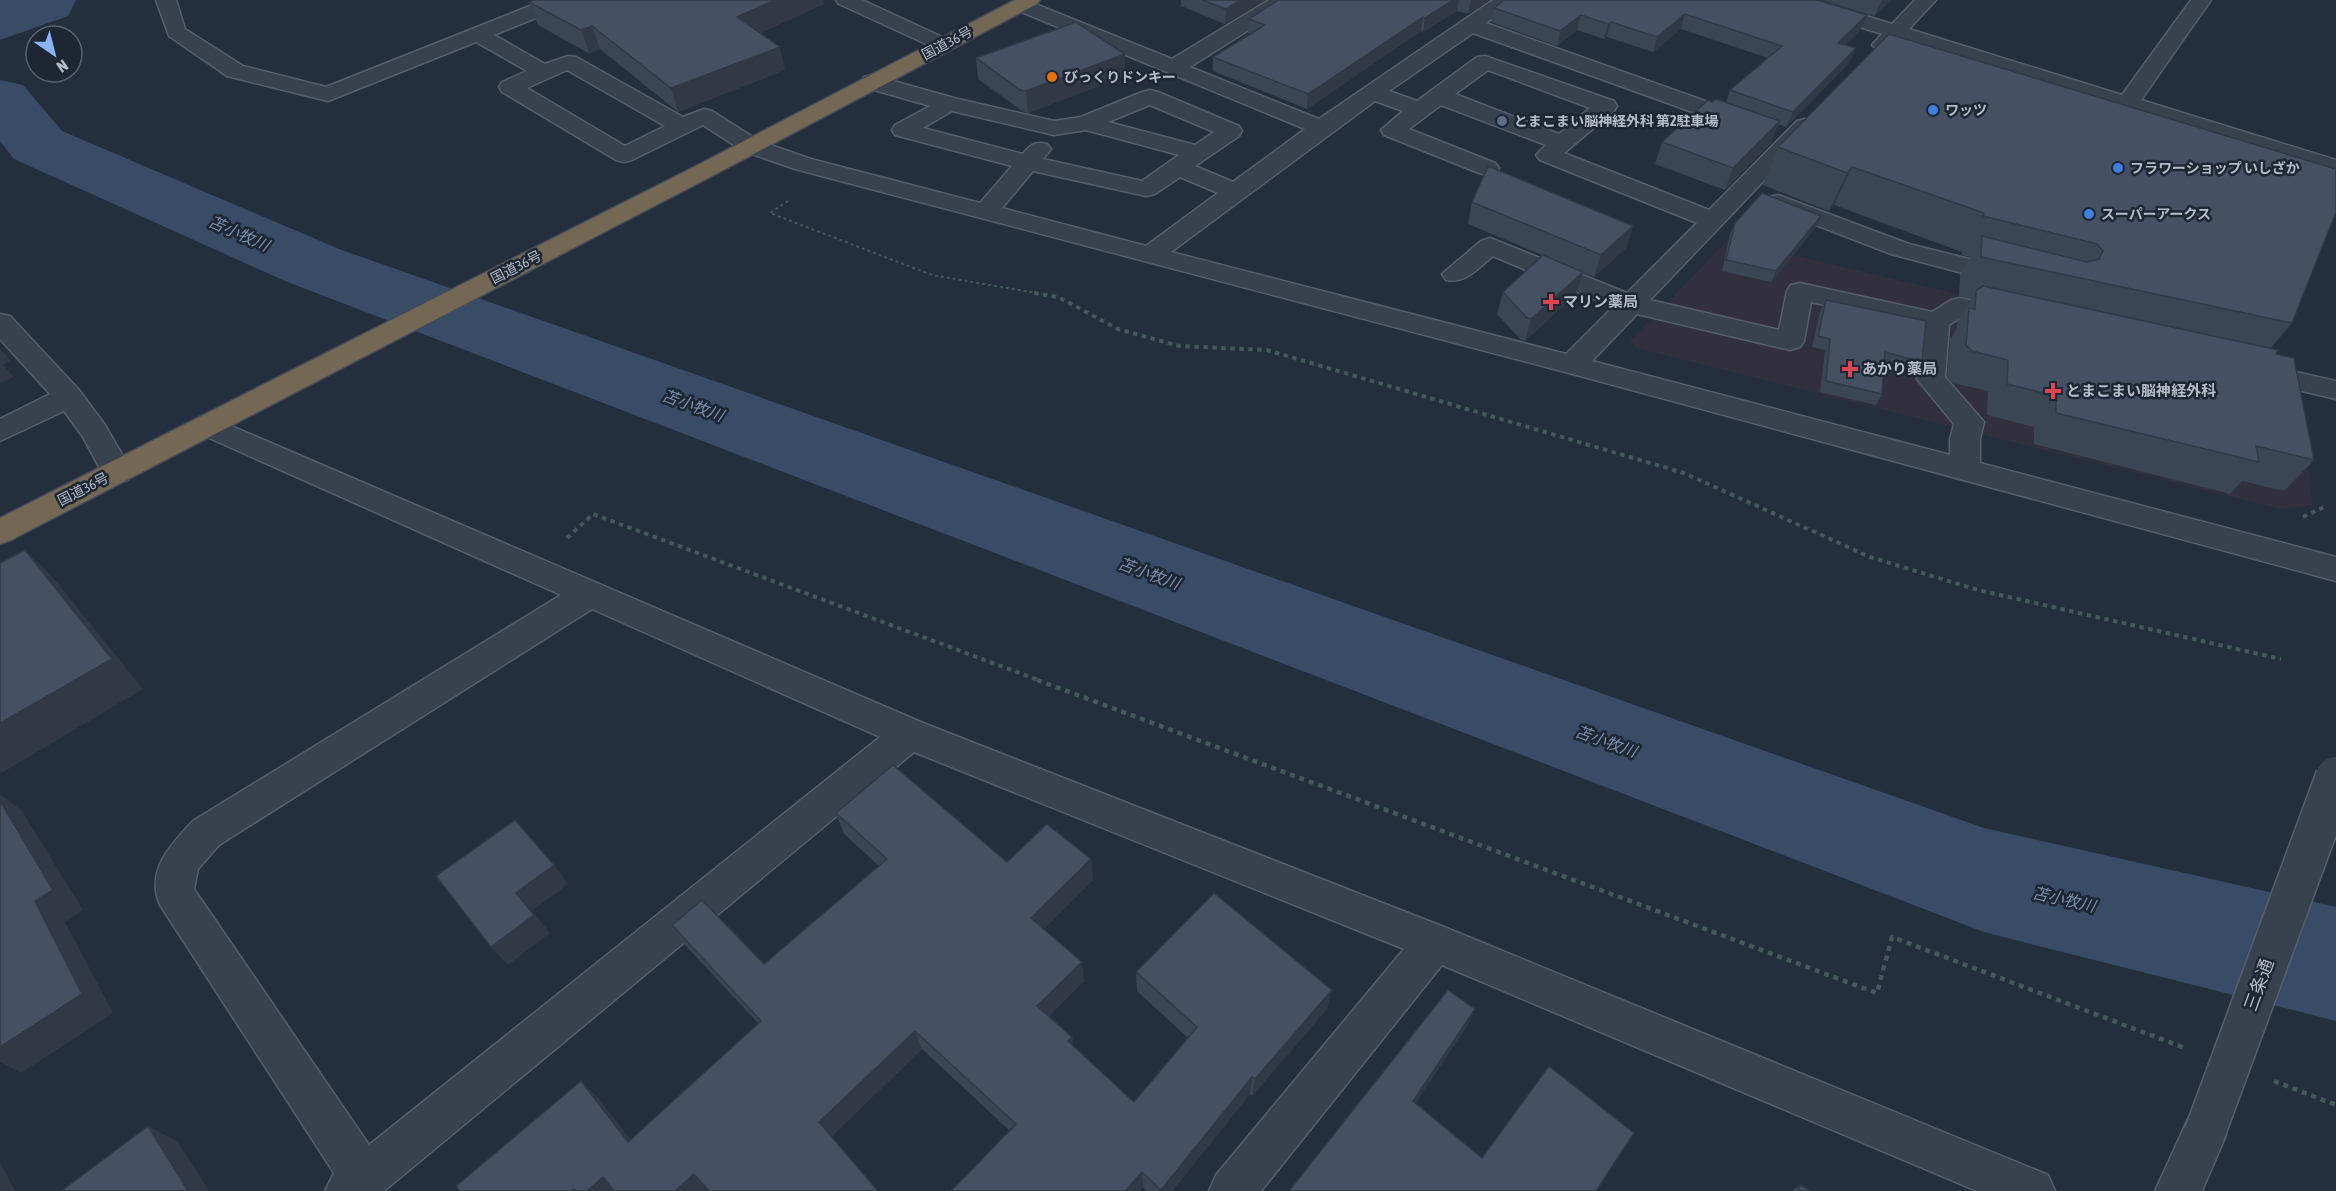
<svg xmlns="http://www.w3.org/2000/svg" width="2336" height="1191" viewBox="0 0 2336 1191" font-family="'Asap Condensed','Noto Sans JP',sans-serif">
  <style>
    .medical { fill: #32303f }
    .water { fill: #394c67 }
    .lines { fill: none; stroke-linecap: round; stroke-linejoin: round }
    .river { fill: #394c67; fill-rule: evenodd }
    .minor-casing { stroke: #565f6c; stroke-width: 3 }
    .highway-casing { stroke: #434c59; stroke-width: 3 }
    .path-far2 { stroke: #44595c; stroke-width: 2; stroke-dasharray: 3 3; stroke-linecap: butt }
    .path-far1 { stroke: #44595c; stroke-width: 4; stroke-dasharray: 4.5 4.5; stroke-linecap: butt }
    .path { stroke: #44595c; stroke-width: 4.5; stroke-dasharray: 5 5; stroke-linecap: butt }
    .minor { fill: #38414e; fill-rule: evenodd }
    .highway { fill: #746855; fill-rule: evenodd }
    .minor-bridge-casing { stroke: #565f6c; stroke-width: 43; stroke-linecap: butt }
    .minor-bridge { stroke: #38414e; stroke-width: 40 }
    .wall { fill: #3b4654 }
    .shaded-wall { fill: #303945 }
    .building { fill: #455162; stroke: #303945; stroke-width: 1.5 }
    .food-dot { fill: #e8710a; stroke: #1d2633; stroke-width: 2 }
    .shop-dot { fill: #3f7fe0; stroke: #1d2633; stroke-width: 2 }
    .service-dot { fill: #5c6f8a; stroke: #1d2633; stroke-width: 2 }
    .health-dot { fill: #e0444e; stroke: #1d2633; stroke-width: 2 }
    .labels { text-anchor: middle; stroke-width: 5; stroke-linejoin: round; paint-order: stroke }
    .far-street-label { font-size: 14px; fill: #b4bcc9; stroke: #1d2633 }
    .far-poi-label { font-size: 14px; font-weight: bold; fill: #b4bcc9; stroke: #1d2633; text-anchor: start }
    .poi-label { font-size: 15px; font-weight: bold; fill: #b4bcc9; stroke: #1d2633; text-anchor: start }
    .water-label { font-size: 16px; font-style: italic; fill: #7c92b1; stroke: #1d2633 }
    .near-street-label { font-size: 18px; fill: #b4bcc9; stroke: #1d2633 }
  </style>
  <rect width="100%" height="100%" fill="#242f3e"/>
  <path class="medical" d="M 1728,240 L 2297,374 L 2313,505 L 2281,509 L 1637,348 L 1630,341 Z"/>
  <path class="water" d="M 0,0 L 76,0 L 68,16 L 0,40 Z"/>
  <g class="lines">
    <path class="river" d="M 0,80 L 23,85 L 62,131 L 339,249 L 1984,828 L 2336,907 L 2336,1021 L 1984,932 L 285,281 L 14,159 L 0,141 Z"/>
    <g class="minor-casing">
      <path id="minor" d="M 156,0 L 176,0 L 185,29 L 243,66 L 326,87 L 545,0 L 573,0 L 570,4 L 494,35 L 545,64 L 568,56 L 576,57 L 683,117 L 704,109 L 712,111 L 759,141 L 811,159 L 980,203 L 1012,166 L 895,135 L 892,130 L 895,125 L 930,106 L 864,87 L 861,82 L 864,77 L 872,75 L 954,98 L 1054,121 L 1081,117 L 1142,92 L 1150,90 L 1158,92 L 1239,126 L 1242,131 L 1239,136 L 1195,166 L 1233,182 L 1305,129 L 1014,9 L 1011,5 L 1014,1 L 1028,1 L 1172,59 L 1269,0 L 1293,0 L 1290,4 L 1190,67 L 1319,119 L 1493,0 L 1516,0 L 1486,23 L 1750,117 L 1753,122 L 1750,127 L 1742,129 L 1734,127 L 1473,33 L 1389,91 L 1417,101 L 1477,57 L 1485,56 L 1614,101 L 1617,106 L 1614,111 L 1564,153 L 1709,210 L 1797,121 L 1805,119 L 1813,121 L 1816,126 L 1650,300 L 1779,330 L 1787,291 L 1791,285 L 1800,283 L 1932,312 L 1951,300 L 1960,298 L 2019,311 L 2022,317 L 2019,323 L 2009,325 L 1964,315 L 1949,325 L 1945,377 L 1984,422 L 1980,439 L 1980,463 L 2336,557 L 2336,581 L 1569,373 L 795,169 L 743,151 L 703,125 L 632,160 L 624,162 L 616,160 L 502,92 L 499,87 L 502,82 L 527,71 L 476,42 L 328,101 L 227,76 L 169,36 ZM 567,70 L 665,126 L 625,146 L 527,88 ZM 1488,70 L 1590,108 L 1559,134 L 1455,94 ZM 1375,101 L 1403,111 L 1381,130 L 1384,135 L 1479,173 L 1487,175 L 1495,173 L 1499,168 L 1495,163 L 1409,129 L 1441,105 L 1546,145 L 1536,155 L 1540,160 L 1697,223 L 1627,293 L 1490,238 L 1481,241 L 1442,274 L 1446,280 C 1466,284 1478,268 1493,256 L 1613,307 L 1566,354 L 1171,252 ZM 1150,105 L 1214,132 L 1195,145 L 1108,122 ZM 952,111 L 1054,135 L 1086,130 L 1179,155 L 1142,181 L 1043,159 L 1051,149 L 1047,144 C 1034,141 1030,145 1023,154 L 923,128 ZM 1033,171 L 1146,196 L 1155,194 L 1180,177 L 1218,193 L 1146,246 L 1002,208 ZM 1811,302 L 1922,326 L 1917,379 L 1954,424 L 1950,439 L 1950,455 L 1592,361 L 1637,314 L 1790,350 L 1800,347 L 1804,341 Z
        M 836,0 L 862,0 L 951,41 L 955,45 L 951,49 L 944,51 L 937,49 L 839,4 Z
        M 1783,0 L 1814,0 L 1892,24 L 1915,0 L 1936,0 L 1909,29 L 2122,95 L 2191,0 L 2211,0 L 2141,100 L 2336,160 L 2336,175 L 1900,40 C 1892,48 1888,52 1876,49 L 1872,45 L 1882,34 L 1786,4 Z
        M 1778,195 L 1909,244 L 2017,271 L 2021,277 L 2017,283 L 2008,285 L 1891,254 L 1769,207 L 1766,202 L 1769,197 Z
        M 0,314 L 10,316 L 79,390 L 105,425 L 132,472 L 128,480 L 117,483 L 106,480 L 83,437 L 64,411 L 0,441 L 0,419 L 50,394 L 0,339 Z
        M 2256,363 L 2336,381 L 2336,399 L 2246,378 L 2242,372 L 2246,366 Z
        M 208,416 L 923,723 L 1449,929 L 2048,1175 L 2055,1191 L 1977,1191 L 1442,965 L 1261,1191 L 1209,1191 L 1216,1175 L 1404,949 L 914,752 L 384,1191 L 325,1191 L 334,1173 L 160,905 C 145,871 171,844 193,821 L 561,595 L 198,433 L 193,426 L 198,419 ZM 592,609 L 880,737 L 369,1145 L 194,889 L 198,869 L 219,845 Z
        M 2204,1113 L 2220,1119 L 2226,1135 L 2202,1191 L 2155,1191 L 2188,1119 Z"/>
    </g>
    <g class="highway-casing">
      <path id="highway" d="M 1015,0 L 1040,0 L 1037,4 L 710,177 L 11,540 L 0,544 L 0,518 L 694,167 Z"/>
    </g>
    <path class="path-far2" d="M 788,201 L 770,213 L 932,275 L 1042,294"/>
    <path class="path-far1" d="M 1034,293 L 1058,297 L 1118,329 L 1179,346 L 1267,350 L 1684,473 L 1870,557 L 1978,590 L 2281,659
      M 2303,517 L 2324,507
      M 567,538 L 593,514 L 1041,681"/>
    <path class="path" d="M 1037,680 L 1877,993 L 1892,937 L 2185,1048
      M 2274,1081 L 2336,1105"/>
    <use href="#minor" class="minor"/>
    <use href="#highway" class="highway"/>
    <g class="minor-bridge-casing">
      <path id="minor-bridge" d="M 2204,1135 L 2336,777"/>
    </g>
    <use href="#minor-bridge" class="minor-bridge"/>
  </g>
  <path class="wall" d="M 1181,0 L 1265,0 L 1225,24 L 1181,6 Z
    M 1279,0 L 1489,0 L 1468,14 L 1457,11 L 1423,32 L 1421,31 L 1307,109 L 1213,71 L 1213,57 L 1250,34 L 1248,33 L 1249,19 Z
    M 1817,0 L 1860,30 L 1845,45 L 1856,48 L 1849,63 L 1786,127 L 1778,124 L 1771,143 L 1725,190 L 1655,164 L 1662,142 L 1712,102 L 1726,102 L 1730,90 L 1768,58 L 1681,29 L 1653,52 L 1607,37 L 1604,39 L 1577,30 L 1557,46 L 1491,22 L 1494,8 Z
    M 1822,0 L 1892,0 L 1874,16 Z
    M 529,2 L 824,4 L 760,33 L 785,70 L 678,112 L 600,49 L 590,54 L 538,25 Z
    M 1889,34 L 2292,323 L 2270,349 L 2276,354 L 2314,460 L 2284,491 L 2242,481 L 2230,494 L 2034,444 L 2034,427 L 1987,415 L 1988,391 L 1953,383 L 1947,376 L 1950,339 L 1957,328 L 1957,322 L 1971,299 L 1959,296 L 1960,275 L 1970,257 L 1962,255 L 1962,252 L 1834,205 L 1829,211 L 1763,185 L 1778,147 Z
    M 976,58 L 1125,76 L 1028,113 L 1022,111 L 978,79 Z
    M 1472,202 L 1633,226 L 1626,248 L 1594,277 L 1583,273 L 1576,294 L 1525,341 L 1521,340 L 1497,314 L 1503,292 L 1542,255 L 1468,224 Z
    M 1735,223 L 1816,227 L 1771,282 L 1722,271 L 1730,234 Z
    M 1826,300 L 1922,362 L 1915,373 L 1884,365 L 1882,394 L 1876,405 L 1820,392 L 1825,350 L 1812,347 L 1820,312 Z
    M 836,813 L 1007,862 L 1091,859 L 1093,880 L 1044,929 L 1084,981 L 1049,1016 L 1072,1037 L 1073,1045 L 1134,1102 L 1188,1038 L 1137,991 L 1136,972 L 1327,1009 L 1252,1096 L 1250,1094 L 1172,1191 L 1147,1191 L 1143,1187 L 1139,1191 L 951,1191 L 1009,1130 L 922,1049 L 831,1137 L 706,1191 L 459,1191 L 581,1081 L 598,1098 L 630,1140 L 758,1023 L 685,945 L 672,925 L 764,964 L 879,866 L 844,834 Z
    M 1800,1185 L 1811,1191 L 1792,1191 Z"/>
  <path class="shaded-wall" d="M 775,0 L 823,0 L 824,4 L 743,41 L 737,17 Z
    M 1241,0 L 1265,0 L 1225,24 L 1226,9 Z
    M 1453,0 L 1459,0 L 1457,11 L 1423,32 L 1425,18 Z
    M 1471,0 L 1489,0 L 1468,14 Z
    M 1883,0 L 1892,0 L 1874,16 L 1881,2 Z
    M 1685,14 L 1681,29 L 1653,52 L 1657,37 Z
    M 1581,15 L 1577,30 L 1557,46 L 1560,31 Z
    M 1867,15 L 1860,30 L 1831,58 L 1838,43 Z
    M 1423,17 L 1421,31 L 1307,109 L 1308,94 Z
    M 1611,22 L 1607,37 L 1604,39 L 1608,24 Z
    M 592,26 L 600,49 L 590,54 L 581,30 Z
    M 780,47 L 785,70 L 678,112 L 671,88 Z
    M 1856,48 L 1849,63 L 1786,127 L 1793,112 Z
    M 1125,54 L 1125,76 L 1028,113 L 1026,91 Z
    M 1780,121 L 1771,143 L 1725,190 L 1733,168 Z
    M 1852,167 L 1834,205 L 1829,211 L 1847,173 Z
    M 1821,216 L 1816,227 L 1771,282 L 1776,271 Z
    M 1633,226 L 1626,248 L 1594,277 L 1601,255 Z
    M 1583,272 L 1576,294 L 1525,341 L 1531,319 Z
    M 0,348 L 11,361 L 3,365 L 14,377 L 0,383 Z
    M 25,550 L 56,581 L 143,689 L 0,774 L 0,723 Z
    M 0,794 L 22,811 L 83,910 L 65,922 L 113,1013 L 21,1073 L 0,1062 L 0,1047 L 35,901 L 0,801 Z
    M 1091,859 L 1093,880 L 1035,938 L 1031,918 Z
    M 554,865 L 568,884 L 532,911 L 550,933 L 508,965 L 491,947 L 516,893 Z
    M 1082,962 L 1084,981 L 1041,1025 L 1037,1006 Z
    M 1332,990 L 1327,1009 L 1252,1096 L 1255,1079 Z
    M 1475,1009 L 1466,1028 L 1405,1119 L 1413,1101 Z
    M 915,1031 L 922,1049 L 829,1139 L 819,1122 Z
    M 1072,1037 L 1075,1054 L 1068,1041 Z
    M 1252,1077 L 1250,1094 L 1172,1191 L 1161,1191 L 1161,1190 Z
    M 581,1081 L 598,1098 L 644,1157 L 628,1142 Z
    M 148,1126 L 178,1142 L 209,1191 L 188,1191 Z
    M 0,1162 L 15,1191 L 0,1191 Z
    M 1142,1172 L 1143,1187 L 1139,1191 L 1125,1191 Z
    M 694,1174 L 709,1189 L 706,1191 L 675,1191 Z
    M 603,1177 L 619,1191 L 587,1191 Z"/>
  <path class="building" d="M 534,0 L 775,0 L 737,17 L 780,47 L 671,88 L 592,26 L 581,30 L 529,2 Z
    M 1202,0 L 1241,0 L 1226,9 Z
    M 1278,0 L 1453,0 L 1425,18 L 1423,17 L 1308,94 L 1213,57 L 1265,25 L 1249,19 Z
    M 1504,0 L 1817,0 L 1867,15 L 1838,43 L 1856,48 L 1793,112 L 1730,90 L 1782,46 L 1685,14 L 1657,37 L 1611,22 L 1608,24 L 1581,15 L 1560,31 L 1494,8 Z
    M 1076,22 L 1125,54 L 1026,91 L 1020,90 L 976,58 Z
    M 1889,34 L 2336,169 L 2336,212 L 2292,323 L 1981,257 L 1982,236 L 2087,262 L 2099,259 L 2103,251 L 2097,244 L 1983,216 L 1984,213 L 1852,167 L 1847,173 L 1778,147 Z
    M 1716,99 L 1780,121 L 1733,168 L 1662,142 L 1708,100 L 1712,102 Z
    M 1488,166 L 1633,226 L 1601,255 L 1472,202 Z
    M 1762,193 L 1821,216 L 1776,271 L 1726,260 L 1735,223 Z
    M 1543,255 L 1583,272 L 1531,319 L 1527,318 L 1503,292 Z
    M 1983,286 L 2278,350 L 2276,354 L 2294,358 L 2314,460 L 2256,446 L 2259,462 L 2056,413 L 2056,396 L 2007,384 L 2008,360 L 1972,351 L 1966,345 L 1969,308 L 1975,309 L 1976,291 Z
    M 1826,300 L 1926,321 L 1922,362 L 1885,352 L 1882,394 L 1826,381 L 1830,339 L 1818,336 Z
    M 25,550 L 112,659 L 0,723 L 0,563 Z
    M 893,765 L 1007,862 L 1047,824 L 1091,859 L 1031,918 L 1082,962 L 1037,1006 L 1072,1037 L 1068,1041 L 1134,1102 L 1197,1027 L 1136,972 L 1214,893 L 1332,990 L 1255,1079 L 1252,1077 L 1161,1190 L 1142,1172 L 1125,1191 L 951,1191 L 1016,1124 L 915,1031 L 819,1122 L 878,1191 L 709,1191 L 694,1174 L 675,1191 L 614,1191 L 603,1177 L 587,1191 L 576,1191 L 574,1189 L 571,1191 L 459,1191 L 456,1186 L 581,1081 L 628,1142 L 761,1021 L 672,925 L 702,900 L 764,964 L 887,859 L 836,813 Z
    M 0,801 L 53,890 L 35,901 L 82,994 L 0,1047 Z
    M 515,820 L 554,865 L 516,893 L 534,915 L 491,947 L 436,876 Z
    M 1448,990 L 1475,1009 L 1413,1101 L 1482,1158 L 1549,1066 L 1634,1133 L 1596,1191 L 1289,1191 Z
    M 148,1126 L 188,1191 L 61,1191 Z
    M 1800,1185 L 1811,1191 L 1798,1191 Z"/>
  <circle class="food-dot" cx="1052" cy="77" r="6"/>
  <g class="shop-dot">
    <circle cx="1933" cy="110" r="6"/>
    <circle cx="2118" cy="168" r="6"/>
    <circle cx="2089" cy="214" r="6"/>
  </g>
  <circle class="service-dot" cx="1502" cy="121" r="6"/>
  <g class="health-dot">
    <path d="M1548 293h6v6h6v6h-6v6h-6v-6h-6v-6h6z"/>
    <path d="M1847 360h6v6h6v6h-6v6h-6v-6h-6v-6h6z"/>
    <path d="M2050 382h6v6h6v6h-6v6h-6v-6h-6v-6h6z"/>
  </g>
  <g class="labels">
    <g class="far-street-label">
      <text transform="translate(947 43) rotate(-28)" y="5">国道36号</text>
      <text transform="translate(516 267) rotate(-27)" y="5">国道36号</text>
      <text transform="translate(83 489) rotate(-27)" y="5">国道36号</text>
    </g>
    <g class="far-poi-label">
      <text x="1064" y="82">びっくりドンキー</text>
      <text x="1945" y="115">ワッツ</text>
      <text x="1514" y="126">とまこまい脳神経外科 第2駐車場</text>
      <text x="2130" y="173">フラワーショップ いしざか</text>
      <text x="2101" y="219">スーパーアークス</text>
    </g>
    <g class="poi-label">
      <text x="1563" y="307">マリン薬局</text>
      <text x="1862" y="374">あかり薬局</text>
      <text x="2066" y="396">とまこまい脳神経外科</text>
    </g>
    <g class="water-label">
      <text transform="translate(239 233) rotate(24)" y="6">苫小牧川</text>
      <text transform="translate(693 405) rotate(20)" y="6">苫小牧川</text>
      <text transform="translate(1149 573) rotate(20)" y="6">苫小牧川</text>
      <text transform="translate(1606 741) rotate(20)" y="6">苫小牧川</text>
      <text transform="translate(2064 899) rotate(13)" y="6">苫小牧川</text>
    </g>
    <g class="near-street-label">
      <text transform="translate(2259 985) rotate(-70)" y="6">三条通</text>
    </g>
  </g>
  <g transform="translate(54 54) rotate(145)"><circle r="28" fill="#1d2633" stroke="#59626f" stroke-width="1.5"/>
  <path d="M0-4.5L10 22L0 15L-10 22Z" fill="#8ab4f8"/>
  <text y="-9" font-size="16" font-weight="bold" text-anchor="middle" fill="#b4bcc9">N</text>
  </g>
</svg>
